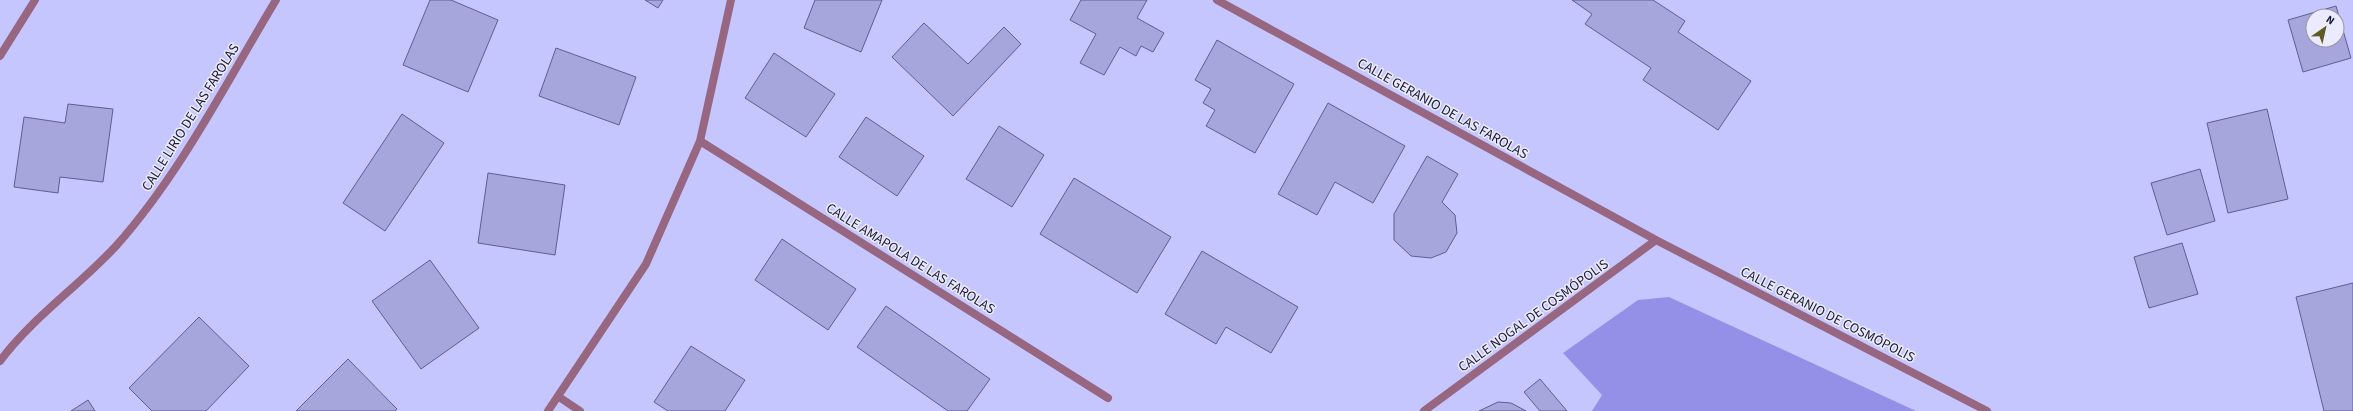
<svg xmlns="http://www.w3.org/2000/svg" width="2353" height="411" viewBox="0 0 2353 411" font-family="'Source Sans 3',sans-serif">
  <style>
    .green { fill: #9490e8 }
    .building { fill: #a6a6dd; stroke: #5f5e90; fill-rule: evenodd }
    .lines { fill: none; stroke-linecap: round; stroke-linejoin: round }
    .minor { stroke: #976782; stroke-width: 8 }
    .labels { text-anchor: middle; stroke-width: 3; stroke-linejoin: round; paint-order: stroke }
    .street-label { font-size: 14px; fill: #1b1a2f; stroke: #ebebfd }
  </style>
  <rect width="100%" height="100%" fill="#c6c6ff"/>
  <path class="green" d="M 1669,297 L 1916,411 L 1592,411 L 1602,395 L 1563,353 L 1638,300 Z"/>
  <path class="building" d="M 430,0 L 451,0 L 498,20 L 468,92 L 403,65 Z
    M 645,0 L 663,0 L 658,8 Z
    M 815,0 L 882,0 L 861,52 L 804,28 Z
    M 1081,0 L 1147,0 L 1137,18 L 1164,33 L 1153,52 L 1141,46 L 1136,56 L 1120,47 L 1104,75 L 1080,63 L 1096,34 L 1070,20 Z
    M 1572,0 L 1653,0 L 1685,21 L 1678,32 L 1751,81 L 1718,130 L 1643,80 L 1651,68 L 1585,24 L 1592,14 Z
    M 2336,6 L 2351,58 L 2303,72 L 2288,20 ZM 2313,16 L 2337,16 L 2337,40 L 2313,40 Z
    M 924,23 L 968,64 L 1004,27 L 1021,44 L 953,116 L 892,57 Z
    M 1217,40 L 1294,84 L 1255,153 L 1206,126 L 1215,110 L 1203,103 L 1211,89 L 1195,80 Z
    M 556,48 L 636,77 L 619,125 L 539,96 Z
    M 774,53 L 835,94 L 806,137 L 745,98 Z
    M 1328,103 L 1405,146 L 1373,203 L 1335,182 L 1317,215 L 1278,194 Z
    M 68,104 L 113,109 L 103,182 L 60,177 L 58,193 L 14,187 L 24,117 L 65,123 Z
    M 2267,109 L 2288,199 L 2228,213 L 2207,123 Z
    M 402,114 L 444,143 L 385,231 L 343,203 Z
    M 866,117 L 924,156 L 897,196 L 839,157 Z
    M 999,126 L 1044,155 L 1012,207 L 966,179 Z
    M 1427,156 L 1458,174 L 1442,202 L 1455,215 L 1457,233 L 1446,252 L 1431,258 L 1411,256 L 1394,240 L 1394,214 Z
    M 2200,169 L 2215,221 L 2167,235 L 2151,183 Z
    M 488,173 L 565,185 L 555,255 L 478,243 Z
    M 1074,178 L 1171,237 L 1137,293 L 1040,234 Z
    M 782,239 L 856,289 L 828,330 L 755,280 Z
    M 2182,243 L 2198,294 L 2149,308 L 2134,257 Z
    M 1202,251 L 1298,307 L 1271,353 L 1226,327 L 1216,344 L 1165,314 Z
    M 430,260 L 479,328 L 421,369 L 372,301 Z
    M 2353,283 L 2353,411 L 2324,411 L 2296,297 Z
    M 886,306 L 990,379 L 967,411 L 948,411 L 857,347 Z
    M 199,317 L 249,366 L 206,411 L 152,411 L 129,388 Z
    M 691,346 L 745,380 L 725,411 L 668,411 L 654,402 Z
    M 348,359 L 397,409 L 395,411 L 296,411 Z
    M 1540,379 L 1567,411 L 1540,411 L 1524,392 Z
    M 88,400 L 95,411 L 71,411 Z
    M 1498,402 L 1511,403 L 1526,411 L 1479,411 Z"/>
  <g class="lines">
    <path class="minor" d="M 1217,0 L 1656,240 L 1987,411
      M 0,56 L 35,0
      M 700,141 L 1108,398
      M 0,361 C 33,317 79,286 116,246 C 181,173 226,83 276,0
      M 559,397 L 580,411
      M 548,411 L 646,264 L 700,141 L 731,0
      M 1424,411 L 1656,240"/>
  </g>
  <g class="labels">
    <g class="street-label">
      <text transform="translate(1443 108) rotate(29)" y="5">CALLE GERANIO DE LAS FAROLAS</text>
      <text transform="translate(190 117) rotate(-58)" y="5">CALLE LIRIO DE LAS FAROLAS</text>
      <text transform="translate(911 258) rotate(32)" y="5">CALLE AMAPOLA DE LAS FAROLAS</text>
      <text transform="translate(1828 314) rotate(27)" y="5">CALLE GERANIO DE COSMÓPOLIS</text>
      <text transform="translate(1533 315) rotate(-36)" y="5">CALLE NOGAL DE COSMÓPOLIS</text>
    </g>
  </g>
  <g transform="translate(2325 28) rotate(34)"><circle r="19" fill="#ebebfd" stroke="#9897ab"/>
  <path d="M0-3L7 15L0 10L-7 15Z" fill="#5e5a26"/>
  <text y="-6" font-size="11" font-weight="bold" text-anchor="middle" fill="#1b1a2f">N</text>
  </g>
</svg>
